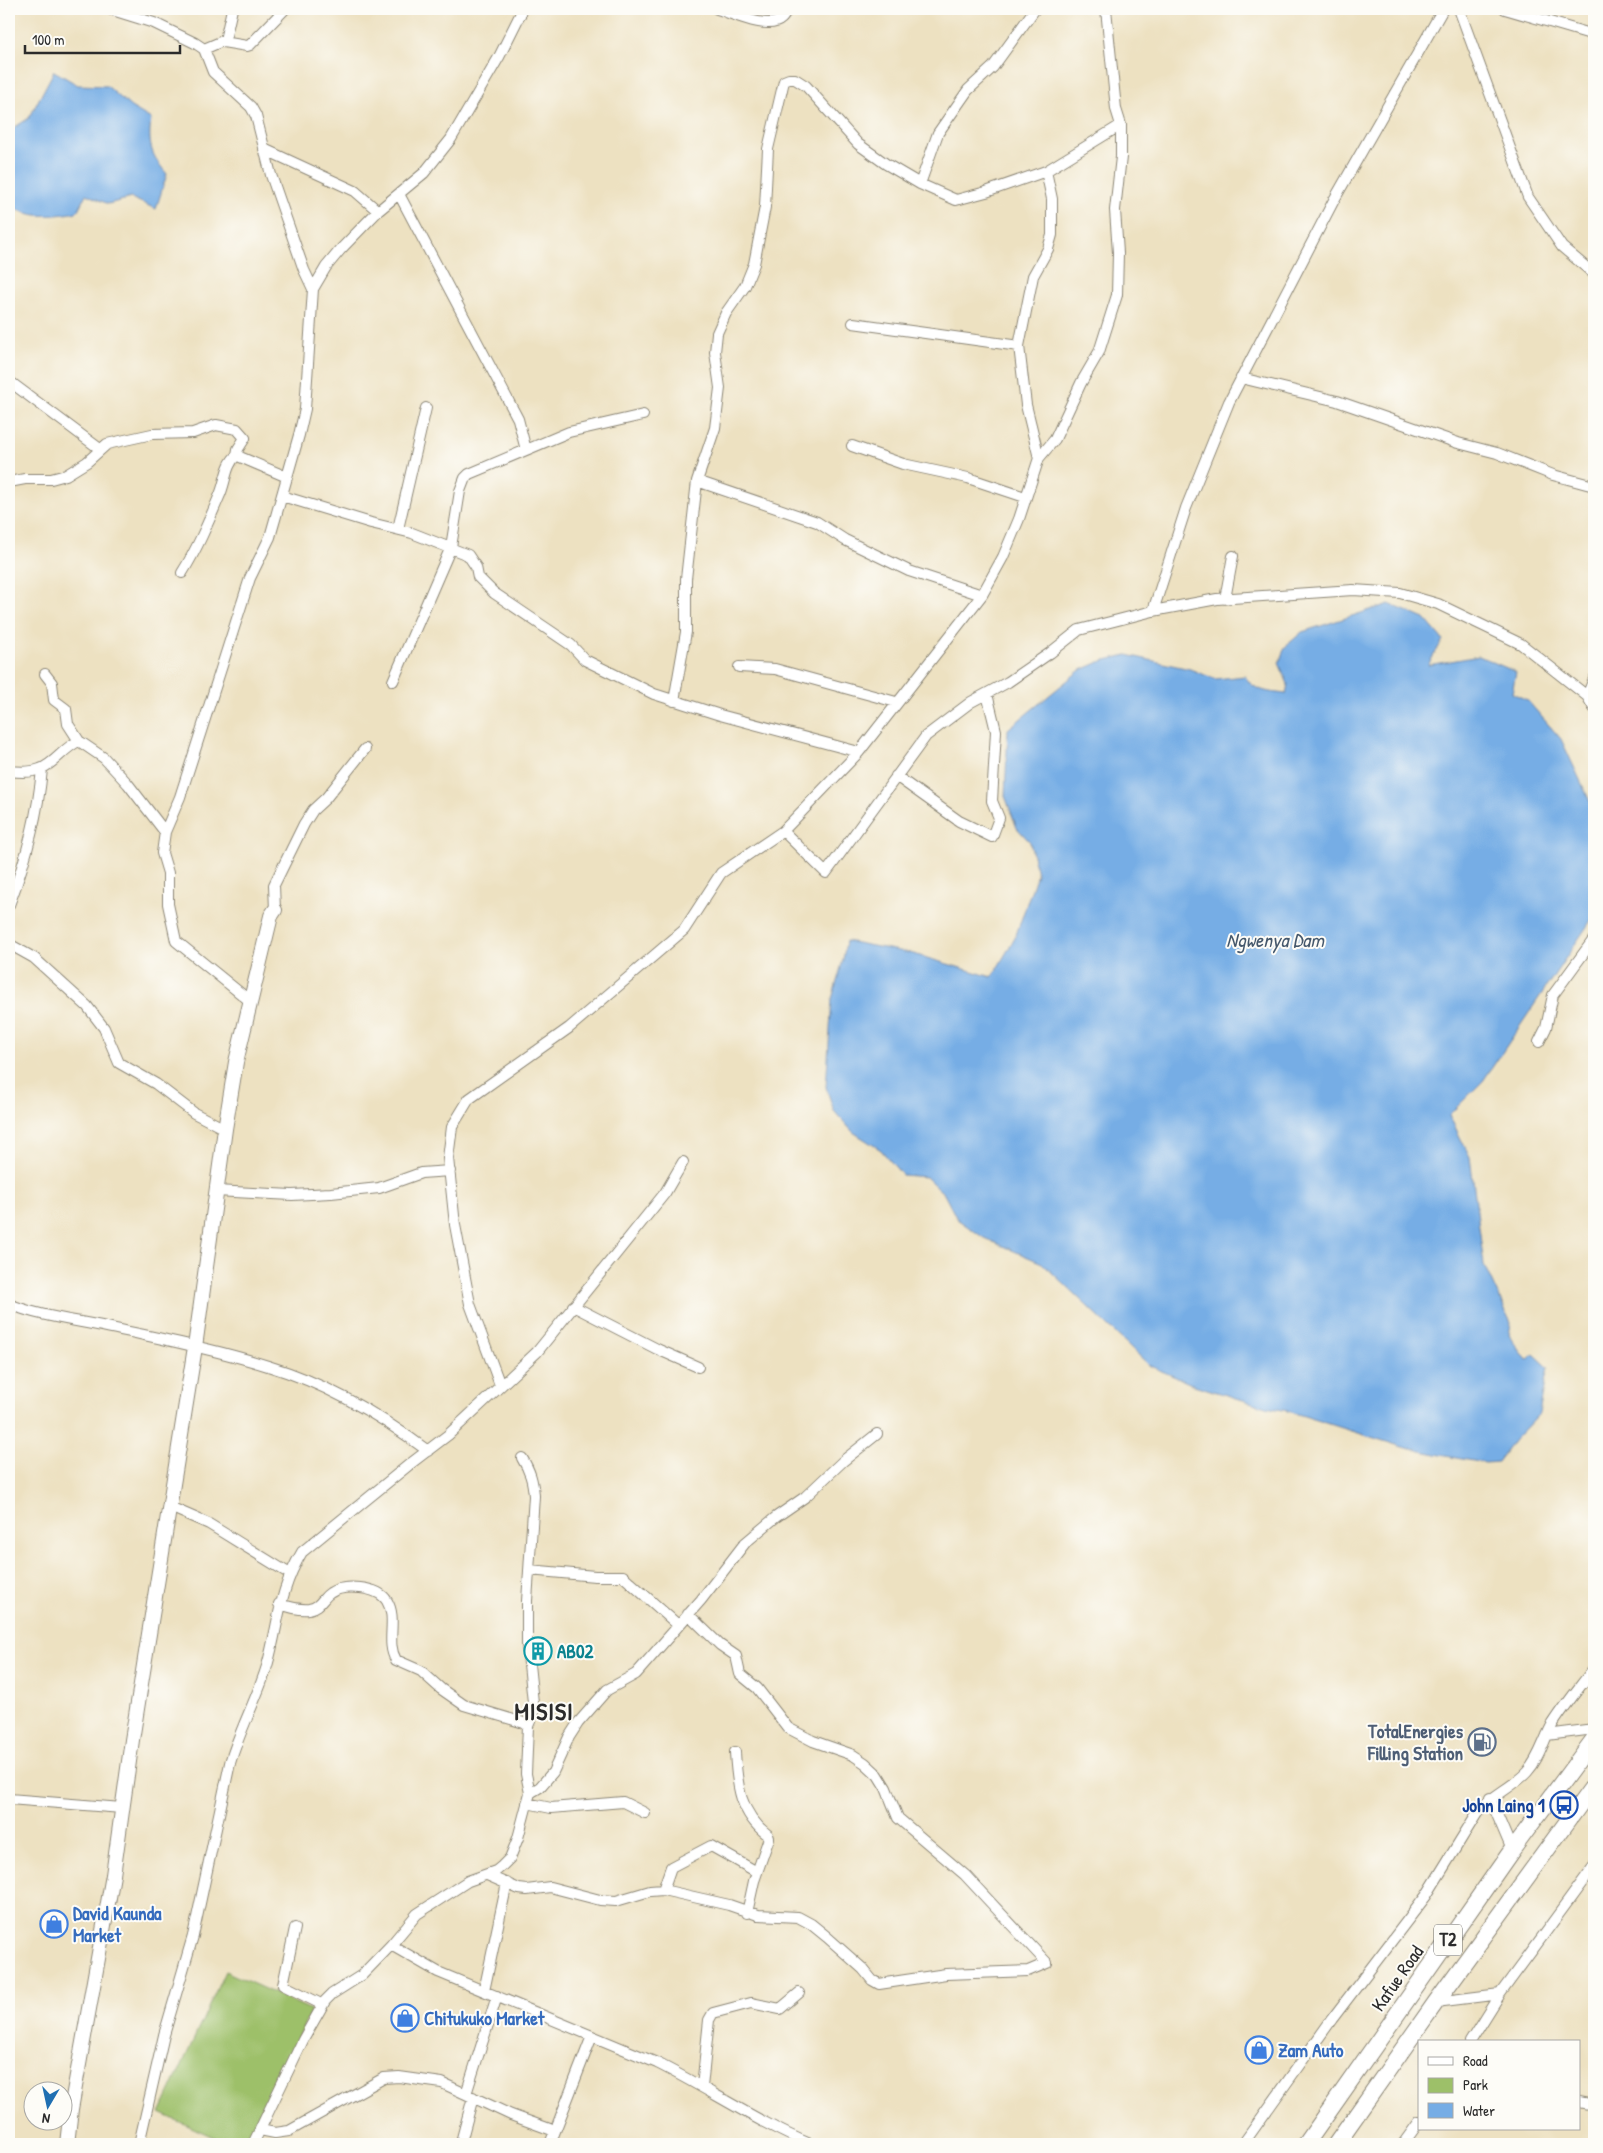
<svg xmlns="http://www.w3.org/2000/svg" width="1603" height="2153" viewBox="0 0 1603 2153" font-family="'Patrick Hand',sans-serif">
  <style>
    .green { fill: #9dc069; stroke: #64764a }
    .water { fill: #76ade5; stroke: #506c88 }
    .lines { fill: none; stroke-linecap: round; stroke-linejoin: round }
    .street-casing { stroke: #8c8676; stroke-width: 12 }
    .secondary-casing { stroke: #8c8676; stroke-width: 16 }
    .primary-casing { stroke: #8c8676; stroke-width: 18 }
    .street { stroke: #fff; stroke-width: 10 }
    .secondary { stroke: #fff; stroke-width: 14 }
    .primary { stroke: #fff; stroke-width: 16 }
    .labels { text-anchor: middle; stroke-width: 4; stroke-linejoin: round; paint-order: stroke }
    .shield { fill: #fdfcf7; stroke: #6a6a68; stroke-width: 1 }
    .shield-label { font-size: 18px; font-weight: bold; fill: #2b2b2b }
    .culture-label { font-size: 19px; font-weight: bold; fill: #0d838f; stroke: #fdfcf7; text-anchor: start }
    .service-label { font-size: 19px; font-weight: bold; fill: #4e5e75; stroke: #fdfcf7; text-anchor: end }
    .transit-label { font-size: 19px; font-weight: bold; fill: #164399; stroke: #fdfcf7; text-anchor: end }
    .shop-label { font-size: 19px; font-weight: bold; fill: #366cbe; stroke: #fdfcf7; text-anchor: start }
    .street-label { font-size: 19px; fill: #2b2b2b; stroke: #fdfcf7 }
    .water-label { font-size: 20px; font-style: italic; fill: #45586c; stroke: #fdfcf7 }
    .district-label { font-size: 24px; font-weight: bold; letter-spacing: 1px; fill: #2b2b2b; stroke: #fdfcf7 }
  </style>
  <rect width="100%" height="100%" fill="#fdfcf7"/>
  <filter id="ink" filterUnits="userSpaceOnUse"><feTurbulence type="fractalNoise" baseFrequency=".02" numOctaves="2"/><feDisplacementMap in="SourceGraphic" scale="10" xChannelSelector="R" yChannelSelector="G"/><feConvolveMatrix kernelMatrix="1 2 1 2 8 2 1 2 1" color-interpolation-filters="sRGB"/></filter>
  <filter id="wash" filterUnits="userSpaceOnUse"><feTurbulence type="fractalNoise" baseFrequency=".0096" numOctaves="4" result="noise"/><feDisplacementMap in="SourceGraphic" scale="20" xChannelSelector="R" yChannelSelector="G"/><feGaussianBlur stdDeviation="1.12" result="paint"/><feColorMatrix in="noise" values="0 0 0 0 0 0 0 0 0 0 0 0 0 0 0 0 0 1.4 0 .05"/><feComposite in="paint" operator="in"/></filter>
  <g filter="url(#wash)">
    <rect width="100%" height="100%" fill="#ede1c1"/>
    <path class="green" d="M 225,1971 L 311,2010 L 250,2144 L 229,2144 L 160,2113 Z"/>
    <path class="water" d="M 54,71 L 78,85 L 107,86 L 131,107 L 151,119 C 148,144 150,154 167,174 L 156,209 L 131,198 L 108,204 L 86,194 L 77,212 C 55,216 26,220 9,203 L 9,131 L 29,118 Z
      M 1389,604 L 1425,619 L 1443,640 L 1428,665 L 1479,656 L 1516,672 L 1512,693 L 1527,700 L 1561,739 L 1594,810 L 1594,916 L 1483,1081 L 1449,1115 L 1470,1157 L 1484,1265 L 1511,1323 L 1509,1335 L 1527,1360 L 1534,1354 L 1548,1367 L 1539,1414 L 1514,1440 L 1498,1462 L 1485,1463 L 1456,1458 L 1406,1448 L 1288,1411 L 1266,1407 L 1194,1385 L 1150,1366 L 1042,1263 L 984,1238 L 957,1219 L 944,1194 L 926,1177 L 902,1175 L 881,1150 L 853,1132 L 834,1111 L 826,1087 L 832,999 L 843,960 L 846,941 L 910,953 L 992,977 L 1015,938 L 1037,874 L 1030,842 L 1017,828 L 1005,796 L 1008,729 L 1079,671 L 1102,661 L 1127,655 L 1190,669 L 1215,679 L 1245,676 C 1254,692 1270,692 1286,694 L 1288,684 L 1279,663 L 1285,647 L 1302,632 Z"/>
  </g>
  <g filter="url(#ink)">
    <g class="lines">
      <g class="street-casing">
        <path id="street" d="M 109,9 L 154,23 L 195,43 L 204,49 L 213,72 L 251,107 L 256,116 L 271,175 L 304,270 L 313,289
          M 717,9 C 731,13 769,31 781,19 C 784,17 786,12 787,9
          M 1459,9 L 1528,197 L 1562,247 L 1594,274
          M 1505,9 L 1594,35
          M 223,42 L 247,46 L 250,45 L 285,9
          M 204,49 L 225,40 L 232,9
          M 264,149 L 355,191 L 378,211
          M 920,184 L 938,133 L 968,90 L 993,67 L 1035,9
          M 399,194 L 518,419 L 526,450
          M 853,323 L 1019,346
          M 1241,378 L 1337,401 L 1458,443 L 1497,453 L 1553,475 L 1594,486
          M 9,381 L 100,449
          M 852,446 L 903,464 L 968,478 L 1025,497
          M 1039,458 L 1026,405 L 1019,346 L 1033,276 L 1048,249 L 1052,235 L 1052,199 L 1046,171
          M 697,481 L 817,522 L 845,540 L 909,571 L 982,595
          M 9,482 L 25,479 L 51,479 L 66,475 L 87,462 L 107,444 L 152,434 L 193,433 L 216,425 L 237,429 L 245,438 L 238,449 L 237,455 L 240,457 L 287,477
          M 282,496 L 371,523 L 412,533 L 468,555 L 476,567 L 478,577 L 494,593 L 571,645 L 585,660 L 654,694 L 720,715 L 859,752
          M 398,529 L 426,408
          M 182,573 C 197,549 208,523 219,497 C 226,483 225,465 237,455
          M 1225,599 L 1233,556
          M 1153,611 L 1186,508 L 1229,402 L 1334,200 L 1443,9
          M 739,667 L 775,669 L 896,702
          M 45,674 L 52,683 L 54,700 L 66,709 L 68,724 L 79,741
          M 393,681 L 451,547 L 460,491 L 465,478 L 469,474 L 569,432 L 643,415
          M 1587,696 L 1594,679
          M 674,701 L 686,632 L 686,579 L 697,481 L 715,428 L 720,388 L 715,352 L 717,333 L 726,313 L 745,286 L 754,264 L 765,207 L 768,149 L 784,81 L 789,79 L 795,79 L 806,86 L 858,144 L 886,164 L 920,184 L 956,200 L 986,192 L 1046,171 L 1121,125
          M 9,771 C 19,772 30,773 40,769 C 55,764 64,747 79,741 L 104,758 L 128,784 L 165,832
          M 896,776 L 959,821 L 992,837 L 999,818 L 992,801 L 996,731 L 987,694
          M 783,831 L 826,873 L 926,736 L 971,702 L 1008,682 L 1050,653 L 1079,630 L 1153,611 L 1217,599 L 1353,590 L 1400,593 L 1438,604 L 1521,644 L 1587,696 L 1594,708
          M 9,905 C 26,860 38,817 42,769
          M 275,910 L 274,885 L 304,824 L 313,810 L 326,798 L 365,749
          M 9,944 L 34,958 L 87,1006 L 104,1028 L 119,1063 L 156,1084 L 194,1113 L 225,1129
          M 250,1001 L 176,941 L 168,904 L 168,873 L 162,853 L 165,832 L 180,797 L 250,578 L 270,537 L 299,435 L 305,409 L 313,289 L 326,267 L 341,249 L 378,211 L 424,173 L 451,139 L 499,57 L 523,9
          M 1539,1042 L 1546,1028 L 1553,995 L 1594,939
          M 216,1191 L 292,1195 L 331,1193 L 379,1188 L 421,1173 L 450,1171
          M 9,1304 C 40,1317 82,1321 116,1329 C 166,1340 218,1350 268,1366 C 325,1383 380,1415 428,1451
          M 573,1306 L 657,1349 L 698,1367
          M 500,1385 L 470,1304 L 455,1225 L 448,1158 L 452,1127 L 469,1099 L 569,1028 L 684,930 L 721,873 L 783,831 L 859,752 L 982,595 L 1003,557 L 1019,519 L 1039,458 L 1055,439 L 1081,383 L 1099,352 L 1117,295 L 1118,253 L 1115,210 L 1121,157 L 1121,125 L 1116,109 L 1106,9
          M 522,1458 C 530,1471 533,1481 534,1496 L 527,1601 L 527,1645 L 534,1712 L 528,1726
          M 170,1507 L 209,1524 L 290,1574
          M 529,1570 L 595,1576 L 623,1576 L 678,1625
          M 279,1604 C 289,1607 299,1610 309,1609 C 321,1607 322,1598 330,1593 C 343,1584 378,1586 387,1601 C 398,1619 385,1642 396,1660 L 421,1671 L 441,1689 L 464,1705 L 524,1723 L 528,1726 L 526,1774 L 530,1793
          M 1547,1735 L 1594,1729
          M 735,1752 C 737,1786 740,1814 768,1835 L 769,1838 L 754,1881 L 747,1913
          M 1594,1794 L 1594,1819
          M 1490,1798 L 1512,1850
          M 9,1799 L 122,1808
          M 527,1803 L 551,1808 L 623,1802 L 645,1813
          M 487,1875 L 519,1889 L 527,1890 L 550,1887 L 600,1900 L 616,1901 L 650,1891 L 663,1890 L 729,1905 L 758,1915 L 798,1917 L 811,1924 L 827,1937 L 863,1969 L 872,1980 L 879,1984 L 946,1974 L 1028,1971 L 1047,1963 L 965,1875 L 898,1818 L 886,1788 L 878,1775 L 865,1763 L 853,1755 L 813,1741 L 788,1728 L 757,1688 L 740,1674 L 736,1656 L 720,1645 L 688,1614
          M 663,1890 L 671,1867 L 711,1846 L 757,1872
          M 295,1928 L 283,1985 L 323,2005
          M 391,1945 L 438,1972 L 657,2063 C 709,2089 757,2122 810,2144
          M 484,1991 L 507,1883
          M 1436,2002 L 1500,1994
          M 1470,2042 L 1500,1994 L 1594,1866
          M 702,2087 L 709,2020 L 713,2013 L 751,2003 L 780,2009 L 799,1993
          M 466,2094 L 497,1996
          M 1579,2102 L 1594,2105
          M 260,2130 L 275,2133 L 289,2131 L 384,2078 L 399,2077 L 442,2083 L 511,2115 L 555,2131
          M 461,2142 L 473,2097
          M 139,2144 L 164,2035 L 193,1936 L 230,1763 C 240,1729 257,1699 267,1666 C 279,1624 278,1592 302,1552 L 410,1464 L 448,1435 L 537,1352 L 665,1193 L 683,1162
          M 253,2144 L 303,2040 L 325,2001 L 332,1994 L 362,1975 L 391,1945 L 417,1914 L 468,1881 L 496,1871 L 502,1866 L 510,1858 L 518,1838 L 530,1793 L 540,1787 L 553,1772 L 569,1737 L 578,1723 L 607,1690 L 636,1674 L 701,1600 L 745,1543 L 776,1517 L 805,1497 L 843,1461 L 877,1434
          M 550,2144 L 592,2036
          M 1243,2144 L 1332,2019 L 1426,1896 L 1479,1810 C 1493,1795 1513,1787 1527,1772 C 1539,1759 1543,1742 1551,1727 C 1564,1706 1580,1687 1594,1668
          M 1403,2144 L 1419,2122"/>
      </g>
      <g class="secondary-casing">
        <path id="secondary" d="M 67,2144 L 71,2109 L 113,1875 L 132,1740 L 195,1347 L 225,1129 L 236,1062 L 271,916 L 275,910"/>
      </g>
      <g class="primary-casing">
        <path id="primary" d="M 1306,2144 L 1512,1850 L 1594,1739
          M 1336,2144 L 1436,2002 L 1594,1785"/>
      </g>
      <use href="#street" class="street"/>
      <use href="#secondary" class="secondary"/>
      <use href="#primary" class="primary"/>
    </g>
  </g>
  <defs>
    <g id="building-ring" transform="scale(1.4375)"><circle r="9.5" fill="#fdfcf7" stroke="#0f9aa8" stroke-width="1.5"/><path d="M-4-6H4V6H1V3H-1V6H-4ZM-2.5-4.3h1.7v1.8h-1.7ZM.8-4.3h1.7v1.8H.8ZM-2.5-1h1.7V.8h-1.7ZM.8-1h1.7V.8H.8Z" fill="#0f9aa8"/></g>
    <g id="fuel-ring" transform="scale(1.4375)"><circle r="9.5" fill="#fdfcf7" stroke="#5c6f8a" stroke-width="1.5"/><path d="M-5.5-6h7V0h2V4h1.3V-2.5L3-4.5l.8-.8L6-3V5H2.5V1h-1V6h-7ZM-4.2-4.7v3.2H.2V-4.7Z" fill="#5c6f8a"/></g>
    <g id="bus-ring" transform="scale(1.4375)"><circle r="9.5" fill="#fdfcf7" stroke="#1a4fb4" stroke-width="1.5"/><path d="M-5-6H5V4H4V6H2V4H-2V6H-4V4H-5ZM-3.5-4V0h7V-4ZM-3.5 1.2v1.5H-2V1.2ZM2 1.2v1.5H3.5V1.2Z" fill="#1a4fb4"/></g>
    <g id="shop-ring" transform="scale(1.4375)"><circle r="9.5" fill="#fdfcf7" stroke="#3f7fe0" stroke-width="1.5"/><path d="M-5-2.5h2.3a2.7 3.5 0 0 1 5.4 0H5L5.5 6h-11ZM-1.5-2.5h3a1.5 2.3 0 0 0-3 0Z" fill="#3f7fe0"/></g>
  </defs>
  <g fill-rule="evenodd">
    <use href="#building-ring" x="538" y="1651"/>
    <use href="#fuel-ring" x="1482" y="1742"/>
    <use href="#bus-ring" x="1564" y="1805"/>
    <use href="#shop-ring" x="54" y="1924"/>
    <use href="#shop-ring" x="405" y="2018"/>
    <use href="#shop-ring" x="1259" y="2050"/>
  </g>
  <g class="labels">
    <rect class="shield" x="1434" y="1924.5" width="28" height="31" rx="4"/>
    <g class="shield-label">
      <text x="1448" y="1946">T2</text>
    </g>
    <g class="culture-label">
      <text x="557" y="1658">AB02</text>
    </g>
    <g class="service-label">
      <text x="1463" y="1738">TotalEnergies<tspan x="1463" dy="22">Filling Station</tspan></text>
    </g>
    <g class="transit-label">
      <text x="1545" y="1812">John Laing 1</text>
    </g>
    <g class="shop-label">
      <text x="73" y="1920">David Kaunda<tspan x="73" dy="22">Market</tspan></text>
      <text x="424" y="2025">Chitukuko Market</text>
      <text x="1278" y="2057">Zam Auto</text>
    </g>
    <g class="street-label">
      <text transform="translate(1397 1978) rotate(-55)" y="7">Kafue Road</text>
    </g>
    <g class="water-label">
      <text x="1275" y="947">Ngwenya Dam</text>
    </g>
    <g class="district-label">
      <text x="544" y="1720">MISISI</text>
    </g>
  </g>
  <rect width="1603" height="2153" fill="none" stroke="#fdfcf7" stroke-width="30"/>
  <rect x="1418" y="2040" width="162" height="90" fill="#fdfcf7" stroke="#a9a8a5"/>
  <rect x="1428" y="2057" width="25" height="8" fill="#ffffff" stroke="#a9a8a5"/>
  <text x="1463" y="2066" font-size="15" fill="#2b2b2b">Road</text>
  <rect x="1428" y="2078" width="25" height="15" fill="#9dc069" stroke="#a9a8a5"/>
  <text x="1463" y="2090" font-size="15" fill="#2b2b2b">Park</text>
  <rect x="1428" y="2103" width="25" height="15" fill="#76ade5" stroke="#a9a8a5"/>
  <text x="1463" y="2116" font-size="15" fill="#2b2b2b">Water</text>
  <g transform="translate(48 2106) rotate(189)"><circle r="24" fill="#fdfcf7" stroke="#a9a8a5"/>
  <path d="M0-4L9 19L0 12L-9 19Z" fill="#1f6fb2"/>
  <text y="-8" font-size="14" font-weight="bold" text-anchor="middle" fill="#2b2b2b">N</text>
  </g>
  <path d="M25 45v8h155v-8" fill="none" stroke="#2b2b2b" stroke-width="2.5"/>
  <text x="32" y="45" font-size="15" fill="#2b2b2b" stroke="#fdfcf7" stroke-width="4" paint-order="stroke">100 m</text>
</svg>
